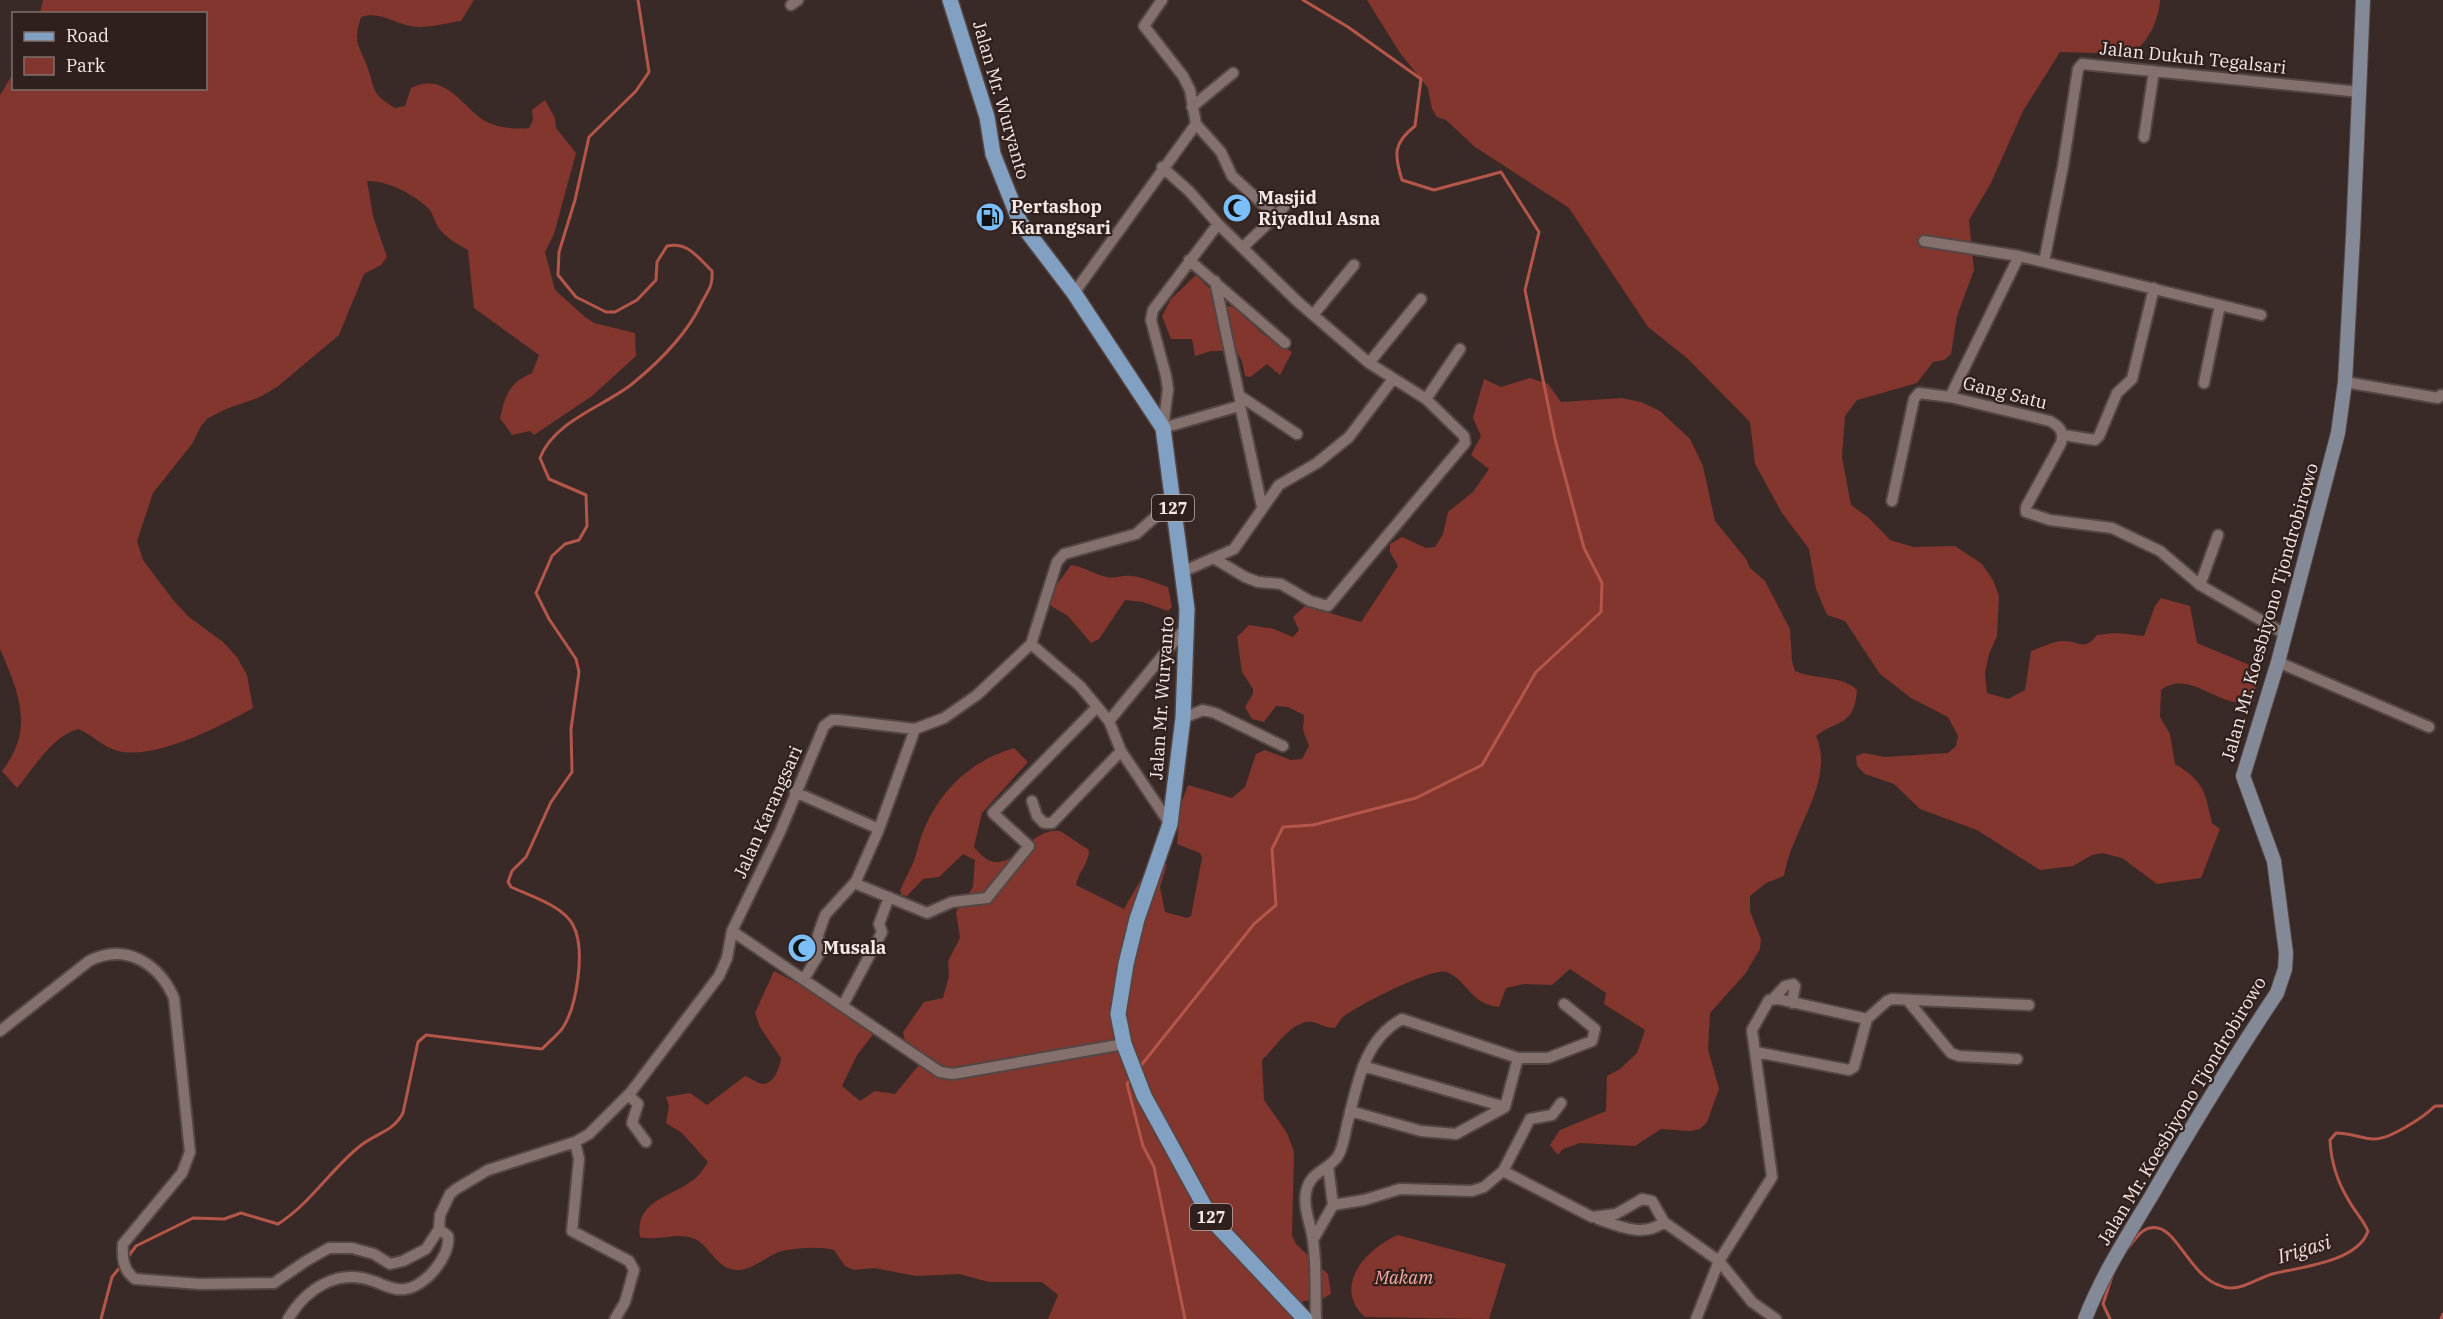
<svg xmlns="http://www.w3.org/2000/svg" width="2443" height="1319" viewBox="0 0 2443 1319" font-family="'IBM Plex Serif',serif">
  <style>
    .green { fill: #82362d }
    .lines { fill: none; stroke-linecap: round; stroke-linejoin: round }
    .stream { stroke: #b5564a; stroke-width: 3 }
    .street-casing { stroke: #544644; stroke-width: 14 }
    .secondary-casing { stroke: #544644; stroke-width: 16 }
    .primary-casing { stroke: #544644; stroke-width: 18 }
    .street { stroke: #84716d; stroke-width: 10 }
    .secondary { stroke: #838997; stroke-width: 14 }
    .primary { stroke: #82a0c1; stroke-width: 15 }
    .labels { text-anchor: middle; stroke-width: 4.5; stroke-linejoin: round; paint-order: stroke }
    .shield { fill: #30201d; stroke: #b9adaa; stroke-width: 1.5 }
    .shield-label { font-size: 16px; font-weight: bold; fill: #f4e9e7 }
    .street-label { font-size: 18px; fill: #f4e9e7; stroke: #30201d }
    .poi-label { font-size: 18px; font-weight: bold; fill: #f4e9e7; stroke: #30201d; text-anchor: start }
    .park-label { font-size: 18px; font-style: italic; fill: #f8ac9f; stroke: #30201d }
    .water-label { font-size: 20px; font-style: italic; fill: #f6dbd6; stroke: #30201d }
  </style>
  <rect width="100%" height="100%" fill="#3a2a27"/>
  <path class="green" d="M 43,0 L 474,0 L 461,21 C 447,23 433,27 419,27 C 398,27 382,10 361,17 C 353,43 358,43 367,66 C 376,90 370,93 395,108 L 405,106 L 411,88 C 441,73 458,99 479,117 C 491,127 513,130 529,128 L 533,120 L 532,110 L 545,100 L 555,118 L 556,128 L 576,153 L 554,234 L 545,252 L 555,290 L 585,317 L 594,323 L 635,333 L 636,356 L 592,396 L 534,435 L 530,431 L 512,435 L 500,418 C 506,394 508,384 532,373 L 539,355 L 474,308 L 468,250 C 457,244 446,238 438,227 C 434,221 433,212 427,207 C 413,194 386,180 367,181 L 373,216 L 387,257 L 381,265 L 364,274 L 339,335 L 277,387 L 260,397 L 226,409 L 208,418 L 201,426 L 192,444 L 153,493 L 137,541 L 143,560 L 174,601 L 189,617 L 223,642 L 237,657 L 247,675 L 253,708 C 219,727 156,760 118,751 C 102,747 92,734 78,729 C 52,736 34,768 17,788 L 2,771 C 35,729 19,693 0,649 L 0,95 L 13,74 L 14,88 L 206,88 L 206,14 L 40,13 Z
    M 1367,0 L 2160,0 C 2159,20 2148,43 2131,54 L 2060,52 L 2023,111 L 1991,183 L 1969,220 L 1974,270 L 1957,316 L 1951,354 L 1944,360 L 1933,362 L 1917,383 L 1857,400 L 1845,416 L 1842,457 L 1851,505 L 1869,518 L 1890,540 L 1913,547 L 1955,546 L 1982,564 L 1993,580 L 1999,596 L 1997,636 L 1989,654 L 1985,673 L 1987,693 L 2008,699 L 2025,690 L 2031,651 C 2040,648 2054,641 2063,641 C 2080,641 2084,652 2097,635 L 2116,633 L 2144,636 L 2155,606 L 2161,598 L 2190,606 L 2197,643 L 2252,666 L 2256,680 L 2254,701 C 2223,713 2190,667 2161,690 L 2160,717 L 2170,734 L 2175,764 C 2204,781 2205,792 2212,823 L 2220,829 L 2201,878 L 2157,884 L 2122,858 L 2102,853 L 2092,855 L 2073,866 L 2040,870 L 1977,830 L 1920,809 L 1894,784 L 1865,774 L 1857,766 L 1856,756 L 1864,753 L 1885,757 L 1948,753 L 1956,746 L 1958,736 L 1948,717 L 1911,698 L 1880,674 L 1845,621 L 1827,615 L 1816,589 L 1809,549 L 1782,513 L 1755,464 L 1750,422 L 1687,358 L 1648,327 L 1569,208 L 1475,147 L 1446,120 L 1437,117 L 1432,109 L 1428,88 L 1400,53 Z
    M 1196,275 L 1227,306 L 1234,307 L 1263,334 L 1292,352 L 1280,375 L 1267,364 L 1250,377 L 1245,376 L 1242,361 L 1236,351 L 1211,351 L 1195,356 L 1192,339 L 1171,339 L 1162,316 L 1171,299 Z
    M 1530,378 L 1548,384 L 1561,402 L 1622,398 L 1641,402 L 1660,411 L 1690,439 L 1703,466 L 1715,521 L 1746,559 L 1750,568 L 1765,581 L 1790,629 L 1792,661 L 1795,671 C 1815,680 1842,675 1857,690 C 1854,727 1838,719 1816,736 C 1836,781 1791,830 1784,876 L 1766,883 L 1750,896 L 1750,911 L 1761,939 L 1760,949 L 1745,974 L 1710,1013 L 1708,1049 L 1719,1089 L 1707,1122 L 1700,1129 L 1690,1131 L 1661,1129 L 1635,1146 L 1580,1143 L 1563,1149 L 1558,1155 L 1550,1145 L 1560,1130 L 1606,1111 L 1607,1076 L 1620,1069 L 1637,1053 L 1645,1030 L 1604,1004 L 1606,993 L 1570,969 L 1552,985 L 1524,984 L 1506,988 L 1499,1007 C 1470,1004 1469,982 1447,972 C 1434,966 1356,1006 1343,1017 C 1340,1020 1337,1025 1335,1028 C 1325,1028 1321,1024 1313,1022 C 1293,1018 1275,1048 1262,1060 L 1264,1100 L 1287,1133 L 1294,1152 L 1292,1235 L 1296,1244 L 1328,1274 L 1331,1294 L 1320,1300 L 1303,1301 L 1293,1317 L 1295,1319 L 1048,1319 L 1058,1295 L 1042,1282 L 989,1282 L 959,1274 L 916,1276 L 874,1268 L 854,1270 L 845,1266 L 834,1250 C 819,1246 797,1248 782,1251 C 768,1255 755,1268 740,1270 C 718,1272 711,1247 695,1239 C 677,1231 658,1242 640,1237 C 634,1201 671,1197 693,1180 C 699,1176 704,1168 708,1162 L 682,1133 L 666,1123 L 669,1106 L 666,1097 L 690,1093 L 707,1105 L 745,1076 C 751,1078 758,1084 763,1084 C 774,1084 780,1067 781,1058 L 760,1027 L 755,1013 L 774,971 L 819,995 L 875,1032 L 857,1055 L 842,1086 L 860,1101 L 875,1091 L 895,1094 L 919,1065 L 919,1054 L 905,1041 L 903,1032 L 924,1002 L 943,998 L 949,976 L 948,961 L 960,938 L 956,912 L 973,887 L 975,860 L 963,854 L 939,877 L 923,879 L 907,896 L 902,895 L 900,891 C 904,880 910,871 914,861 C 917,852 919,842 922,834 C 939,791 970,761 1014,748 L 1028,762 L 982,813 L 974,847 C 1008,890 1023,827 1060,831 L 1089,850 C 1089,864 1078,872 1076,885 L 1124,909 L 1152,860 L 1167,864 L 1160,887 L 1165,912 L 1187,918 L 1191,916 L 1202,858 L 1200,853 L 1177,844 L 1180,806 L 1188,785 L 1232,798 L 1245,787 L 1256,754 L 1265,750 L 1291,760 L 1302,759 L 1309,746 L 1303,730 L 1304,715 L 1288,707 L 1276,706 L 1264,722 L 1252,719 L 1245,707 L 1253,694 L 1253,689 L 1242,672 L 1237,637 L 1249,625 L 1274,629 L 1293,637 L 1299,630 L 1293,617 L 1305,606 L 1361,622 L 1398,566 L 1390,552 L 1390,544 L 1402,537 L 1426,548 L 1435,547 L 1443,534 L 1448,512 L 1473,492 L 1489,469 L 1471,455 L 1481,436 L 1473,418 L 1484,379 L 1501,387 Z
    M 1071,565 C 1085,567 1093,574 1107,577 C 1115,579 1123,575 1131,576 C 1143,577 1156,583 1168,587 L 1172,607 L 1168,611 L 1143,602 L 1125,600 L 1099,639 L 1091,643 L 1068,616 L 1051,606 L 1050,594 Z
    M 1398,1235 L 1506,1264 L 1489,1319 L 1365,1317 C 1332,1287 1365,1249 1398,1235 Z"/>
  <g class="lines">
    <path class="stream" d="M 1139,1068 L 1254,924 L 1276,905 L 1272,849 L 1283,827 L 1313,825 L 1416,798 L 1482,765 L 1536,672 L 1601,612 L 1602,583 L 1584,548 L 1555,439 L 1525,290 L 1539,232 L 1501,172 L 1434,190 L 1402,180 C 1394,155 1393,143 1415,126 L 1421,79 L 1348,27 L 1303,0
      M 1131,1078 L 1127,1084 L 1143,1146 L 1154,1167 L 1185,1319
      M 2127,1249 C 2136,1239 2142,1225 2158,1228 C 2176,1231 2191,1273 2216,1284 C 2219,1285 2225,1288 2229,1288 C 2243,1289 2259,1278 2272,1274 C 2300,1267 2358,1262 2368,1231 C 2363,1219 2354,1211 2348,1199 C 2337,1181 2331,1161 2330,1140 L 2336,1133 C 2349,1133 2361,1138 2373,1139 C 2389,1140 2424,1117 2435,1106 L 2443,1106
      M 127,1258 L 136,1246 L 193,1218 L 224,1219 L 241,1213 L 278,1224 C 310,1204 331,1169 360,1146 C 376,1133 393,1132 403,1113 L 418,1042 L 426,1035 L 542,1049 C 549,1042 556,1036 562,1029 C 577,1007 586,949 573,925 C 563,906 529,895 511,887 L 508,882 L 512,871 L 526,857 L 551,802 L 572,772 L 571,729 L 579,672 L 576,659 L 549,619 L 536,593 L 552,556 L 565,544 L 579,540 L 587,526 L 586,495 L 549,479 L 540,458 C 554,421 603,407 632,384 C 659,362 686,336 701,304 C 708,290 713,287 712,271 C 698,258 688,241 667,246 L 657,262 L 656,280 L 637,300 L 615,312 L 606,312 L 576,297 L 558,275 L 559,252 L 575,200 L 589,137 L 636,91 L 649,72 L 638,0
      M 101,1319 L 112,1277 L 121,1266
      M 2110,1319 L 2103,1304 L 2113,1273
      M 2441,1319 L 2443,1314"/>
    <g class="street-casing">
      <path id="street" d="M 791,5 L 798,0
        M 1192,107 L 1233,73
        M 1196,124 L 1221,152 L 1232,176 L 1276,216 L 1243,247
        M 2144,137 L 2154,71
        M 1162,167 L 1189,191 L 1218,224 L 1298,302 L 1369,363 L 1426,399 L 1464,436 L 1465,443 L 1328,606 L 1310,601 L 1281,584 L 1258,582 L 1245,577 L 1215,559
        M 1276,216 L 1290,200
        M 1924,241 L 2019,256 L 2261,315
        M 1189,260 L 1285,343
        M 2044,262 L 2063,166 L 2078,69 L 2082,64 L 2360,92
        M 1215,281 L 1241,404 L 1239,406 L 1163,428 L 1168,389 L 1166,376 L 1151,320 L 1153,310 L 1218,224
        M 1074,293 L 1196,124 L 1190,90 L 1183,76 L 1144,26 L 1162,0
        M 1313,315 L 1354,265
        M 1369,363 L 1421,299
        M 2345,382 L 2438,398 L 2441,395
        M 2204,383 L 2220,305
        M 1240,396 L 1297,434
        M 1950,397 L 2019,256
        M 1426,399 L 1460,349
        M 1240,405 L 1262,507
        M 2063,435 L 2095,440 L 2099,436 L 2117,393 L 2132,379 L 2154,288
        M 1892,501 L 1914,399 L 1919,393 L 1950,397 L 2050,421 C 2060,427 2064,431 2061,443 L 2026,507 L 2026,512 L 2050,520 L 2112,528 L 2160,551 L 2200,585 L 2285,634
        M 1182,572 L 1234,549 L 1279,485 L 1317,463 L 1349,437 L 1393,379
        M 2200,585 L 2218,535
        M 1031,644 L 1080,686 L 1109,721 L 1121,751 L 1170,824
        M 2278,662 L 2429,727
        M 1183,718 L 1203,710 L 1215,713 L 1283,746
        M 1109,721 L 1187,626
        M 795,792 L 879,829
        M 1032,801 L 1037,816 L 1044,823 L 1052,823 L 1121,751
        M 854,883 L 927,913 L 952,902 L 987,898 L 1029,846 L 993,813 L 1097,707
        M 732,931 L 940,1072 L 953,1074 L 1124,1044
        M 804,979 L 819,954 L 818,935 L 825,915 L 856,881 L 879,829 L 915,729
        M 1773,999 L 1785,986 L 1793,984 L 1795,986 L 1792,1003
        M 1909,1002 L 1951,1053 L 1959,1056 L 2017,1059
        M 843,1005 L 882,932 L 879,924 L 889,897
        M 0,1031 L 89,961 C 126,942 159,964 174,998 L 190,1152 L 182,1173 L 123,1244 C 122,1258 123,1270 135,1279 L 200,1284 L 274,1283 L 306,1261 L 329,1248 L 352,1248 L 374,1254 L 390,1264 L 403,1261 L 426,1249 L 439,1229 L 440,1215 L 450,1194 L 456,1189 L 488,1170 L 575,1142 L 589,1134 L 631,1092 L 719,976 L 727,958 L 732,931 L 780,832 L 824,726 L 832,720 L 839,720 L 915,729 L 944,718 L 977,695 L 1031,644 L 1057,562 L 1064,554 L 1136,534 L 1172,502
        M 1756,1052 L 1849,1070 L 1854,1067 L 1867,1019
        M 1518,1058 L 1548,1058 L 1592,1041 L 1595,1029 L 1564,1004
        M 1363,1066 L 1505,1107
        M 628,1095 L 638,1104 L 632,1123 L 646,1142
        M 575,1142 L 579,1159 L 572,1231 L 629,1261 L 634,1270 L 625,1302 L 615,1319
        M 1328,1166 L 1333,1205
        M 1503,1171 L 1530,1119 L 1552,1115 L 1561,1103
        M 1598,1219 C 1619,1226 1644,1238 1664,1222
        M 1313,1240 L 1333,1205 L 1364,1200 L 1400,1189 L 1472,1191 L 1484,1187 L 1503,1171 L 1592,1217 L 1616,1214 L 1642,1199 L 1652,1201 L 1664,1222 L 1719,1261 L 1752,1302 L 1776,1319
        M 288,1319 C 306,1289 337,1268 373,1281 C 383,1284 393,1291 405,1289 C 425,1287 451,1256 448,1236 L 439,1229
        M 1316,1319 C 1315,1294 1317,1266 1313,1241 C 1311,1223 1303,1210 1306,1192 C 1310,1171 1328,1171 1338,1156 C 1343,1148 1345,1134 1347,1125 C 1357,1086 1363,1040 1402,1019 L 1518,1058 L 1505,1107 L 1456,1134 L 1421,1131 L 1350,1111
        M 1696,1319 L 1719,1261 L 1772,1177 L 1752,1030 L 1769,1000 L 1778,999 L 1867,1019 L 1887,1001 L 1892,999 L 2029,1005"/>
    </g>
    <g class="secondary-casing">
      <path id="secondary" d="M 2085,1319 C 2102,1275 2128,1235 2152,1195 C 2192,1126 2233,1059 2277,993 L 2285,969 L 2286,953 L 2274,861 L 2243,776 L 2278,662 L 2338,433 L 2345,382 L 2353,236 L 2363,0"/>
    </g>
    <g class="primary-casing">
      <path id="primary" d="M 950,0 L 987,117 L 993,154 L 1020,222 L 1074,293 L 1163,428 L 1187,609 L 1183,718 L 1170,824 L 1137,919 L 1126,964 L 1118,1014 L 1124,1044 L 1144,1096 L 1212,1220 L 1305,1319"/>
    </g>
    <use href="#street" class="street"/>
    <use href="#secondary" class="secondary"/>
    <use href="#primary" class="primary"/>
  </g>
  <defs>
    <g id="mosque-disc" transform="scale(1.5)"><circle r="9.5" fill="#7cbef9" stroke="#30201d"/><path d="M3.5-4.9A6 6 0 1 0 3.5 4.9A5 5 0 1 1 3.5-4.9Z" fill="#111"/></g>
    <g id="fuel-disc" transform="scale(1.5)"><circle r="9.5" fill="#7cbef9" stroke="#30201d"/><path d="M-5.5-6h7V0h2V4h1.3V-2.5L3-4.5l.8-.8L6-3V5H2.5V1h-1V6h-7ZM-4.2-4.7v3.2H.2V-4.7Z" fill="#111"/></g>
  </defs>
  <g fill-rule="evenodd">
    <use href="#mosque-disc" x="1237" y="208"/>
    <use href="#fuel-disc" x="990" y="217"/>
    <use href="#mosque-disc" x="802" y="948"/>
  </g>
  <g class="labels">
    <g class="shield">
      <rect x="1152" y="495" width="42" height="26" rx="4.5"/>
      <rect x="1190" y="1204" width="42" height="26" rx="4.5"/>
    </g>
    <g class="shield-label">
      <text x="1173" y="514">127</text>
      <text x="1211" y="1223">127</text>
    </g>
    <g class="street-label">
      <text transform="translate(2193 58) rotate(6)" y="6">Jalan Dukuh Tegalsari</text>
      <text transform="translate(1001 100) rotate(74)" y="6">Jalan Mr. Wuryanto</text>
      <text transform="translate(2005 393) rotate(14)" y="6">Gang Satu</text>
      <text transform="translate(2270 612) rotate(-74)" y="6">Jalan Mr. Koesbiyono Tjondrobirowo</text>
      <text transform="translate(1162 698) rotate(-86)" y="6">Jalan Mr. Wuryanto</text>
      <text transform="translate(768 812) rotate(-66)" y="6">Jalan Karangsari</text>
      <text transform="translate(2182 1111) rotate(-59)" y="6">Jalan Mr. Koesbiyono Tjondrobirowo</text>
    </g>
    <g class="poi-label">
      <text x="1258" y="204">Masjid<tspan x="1258" dy="21">Riyadlul Asna</tspan></text>
      <text x="1011" y="213">Pertashop<tspan x="1011" dy="21">Karangsari</tspan></text>
      <text x="823" y="954">Musala</text>
    </g>
    <g class="park-label">
      <text x="1404" y="1284">Makam</text>
    </g>
    <g class="water-label">
      <text transform="translate(2304 1249) rotate(-17)" y="7">Irigasi</text>
    </g>
  </g>
  <rect x="12" y="12" width="195" height="78" fill="#30201d" stroke="#7e706e" stroke-width="1.5"/>
  <rect x="24" y="32" width="30" height="9" fill="#82a0c1" stroke="#7e706e" stroke-width="1.5"/>
  <text x="66" y="42" font-size="18" fill="#f4e9e7">Road</text>
  <rect x="24" y="57" width="30" height="18" fill="#82362d" stroke="#7e706e" stroke-width="1.5"/>
  <text x="66" y="72" font-size="18" fill="#f4e9e7">Park</text>
</svg>
